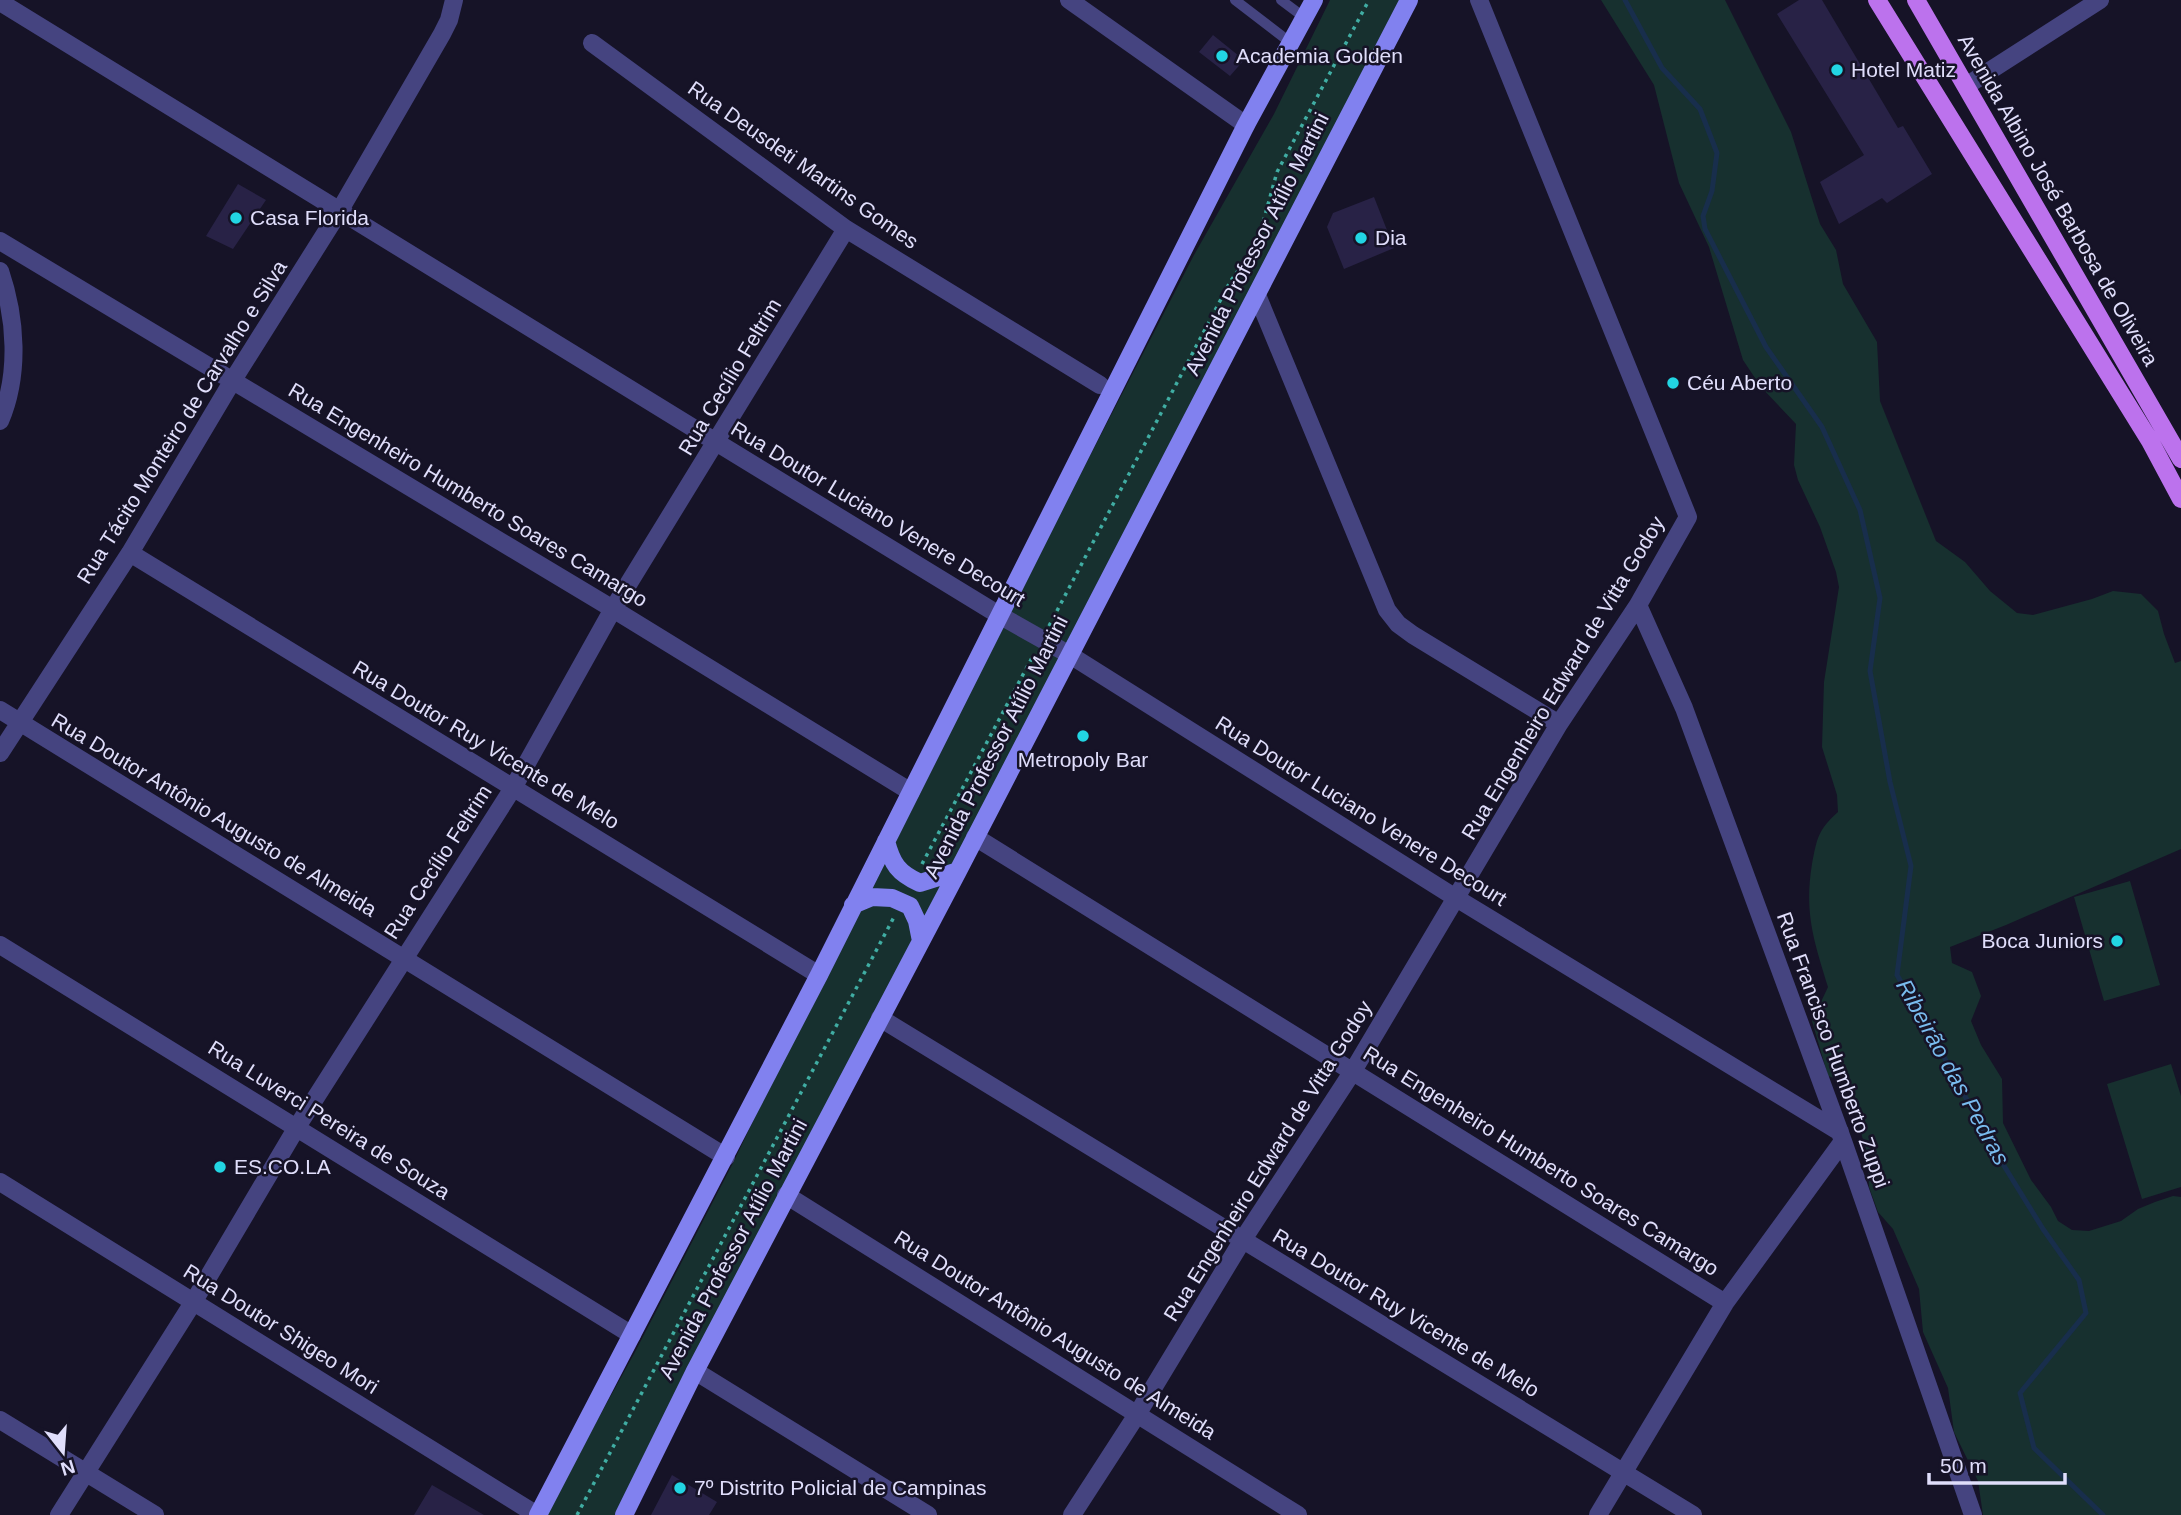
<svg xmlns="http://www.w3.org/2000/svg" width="2181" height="1515" viewBox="0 0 2181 1515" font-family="Helvetica,sans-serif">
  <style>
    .green { fill: #17302f }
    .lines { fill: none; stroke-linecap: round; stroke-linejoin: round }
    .stream { stroke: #182e4c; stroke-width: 5 }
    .building { fill: #282246 }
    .path { stroke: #40ada3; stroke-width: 3.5; stroke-dasharray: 3.5 5; stroke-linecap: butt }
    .lane { stroke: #454480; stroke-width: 10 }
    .street { stroke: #454480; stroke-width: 18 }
    .secondary { stroke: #8181ef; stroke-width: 18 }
    .primary { stroke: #bc72ed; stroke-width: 18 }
    .poi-dot { fill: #22d5e3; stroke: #161327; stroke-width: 2.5 }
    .labels { text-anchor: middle; stroke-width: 5; stroke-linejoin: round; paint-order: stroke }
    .poi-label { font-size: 21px; fill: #e0defb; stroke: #161327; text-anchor: start }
    .street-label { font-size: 21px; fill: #e0defb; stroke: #161327 }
    .water-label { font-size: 23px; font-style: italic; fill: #79bbee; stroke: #161327 }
  </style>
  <rect width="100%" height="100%" fill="#161327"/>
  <path class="green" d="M 1330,0 L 1406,0 L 621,1515 L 545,1515 L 635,1352 L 733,1163 L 820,982 L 1007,616 L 1194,255 L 1274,114 Z
    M 1601,0 L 1725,0 L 1791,132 L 1820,224 L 1836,250 L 1843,284 L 1877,342 L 1880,401 L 1936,541 L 1965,562 L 1990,591 L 2017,613 L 2033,615 L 2092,599 L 2113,591 L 2141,594 L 2158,611 L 2164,634 L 2175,663 L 2181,661 L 2181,849 L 2006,925 L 1950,947 L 1952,963 L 1972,972 L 1981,996 L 1971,1021 L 1981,1045 L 2002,1079 L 2003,1123 L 2031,1180 L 2051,1207 L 2058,1221 L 2072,1230 L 2089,1231 L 2121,1221 L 2138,1209 L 2155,1202 L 2173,1196 L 2181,1197 L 2181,1515 L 1983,1515 L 1978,1481 L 1954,1432 L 1948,1388 L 1923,1332 L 1919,1289 L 1893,1229 L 1878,1212 L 1869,1187 L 1867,1153 L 1846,1082 L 1828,1076 L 1812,1021 L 1828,987 C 1814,941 1804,913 1812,864 C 1817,838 1818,830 1838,812 L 1837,795 L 1822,747 L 1824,682 L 1839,587 L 1836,572 L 1820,527 L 1798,480 L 1794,465 L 1796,424 L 1761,387 L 1743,360 L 1709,247 L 1679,183 L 1654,85 Z
    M 2130,881 L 2160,985 L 2104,1001 L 2074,897 Z
    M 2171,1064 L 2181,1096 L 2181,1187 L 2142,1199 L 2107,1084 Z"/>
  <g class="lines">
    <path class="stream" d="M 1625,0 L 1662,68 L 1700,109 L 1717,153 L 1712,191 L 1703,216 L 1705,229 L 1766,347 L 1822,427 L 1860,510 L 1880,598 L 1870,671 L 1890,782 L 1911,866 L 1897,975 L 1928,1027 L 1990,1143 L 2043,1229 L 2079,1280 L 2086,1313 L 2020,1393 L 2034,1448 L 2103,1515"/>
  </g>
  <path class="building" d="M 1799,0 L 1822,0 L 1898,128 L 1903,126 L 1932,174 L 1887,203 L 1882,198 L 1839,224 L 1820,182 L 1864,155 L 1777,14 Z
    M 1213,35 L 1244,60 L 1230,76 L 1199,52 Z
    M 238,184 L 266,200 L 233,249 L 206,236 Z
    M 1374,197 L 1394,248 L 1344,269 L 1327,227 L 1333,213 Z
    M 672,1475 L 717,1502 L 709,1515 L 651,1515 Z
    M 432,1485 L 484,1515 L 414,1515 Z"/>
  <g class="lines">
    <path class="path" d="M 1049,626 L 1230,282 L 1257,244 L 1277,172 L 1369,0
      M 922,864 L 1034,654
      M 577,1515 L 894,917"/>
    <path class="lane" d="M 1235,0 L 1291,43
      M 1281,0 L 1305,18"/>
    <path class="street" d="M 1069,0 L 1246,125
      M 0,2 L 716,442 L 999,615 L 1070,655 L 1456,898 L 1840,1132
      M 592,43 L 846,229 L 1100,385
      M 1966,86 L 2100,0
      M 0,241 L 613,609 L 911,792
      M 0,271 C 16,318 20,374 0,421
      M 1257,295 L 1387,610 L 1398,624 L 1413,635 L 1559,724
      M 130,553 L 819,975
      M 1638,605 L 1684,708 L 1843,1141 L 1973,1515
      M 0,710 L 726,1157
      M 0,753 L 130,553 L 233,380 L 340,210 L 442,34 L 449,20 L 454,0
      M 975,837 L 1725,1303
      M 0,945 L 632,1335
      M 880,1018 L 1693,1515
      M 0,1182 L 537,1515
      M 786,1195 L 1298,1515
      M 695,1371 L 928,1515
      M 0,1420 L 155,1515
      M 59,1515 L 194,1301 L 297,1127 L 513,788 L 613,609 L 846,229
      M 1072,1515 L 1138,1413 L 1242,1241 L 1353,1071 L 1559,724 L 1638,605 L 1688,517 L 1479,0
      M 1598,1515 L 1725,1303 L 1843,1141"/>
    <path class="secondary" d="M 886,841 C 892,864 898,873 920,883 L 958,871
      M 853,905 L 872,897 L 892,898 L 910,906 L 917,921 L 921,941
      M 538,1515 L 819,975 L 1246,125 L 1314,0
      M 624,1515 L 695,1371 L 958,871 L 1409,0"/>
    <path class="primary" d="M 1877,0 L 2150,441 L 2181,499
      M 1916,0 L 2181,459"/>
  </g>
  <g class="poi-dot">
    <circle cx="1222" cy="56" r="7"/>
    <circle cx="1837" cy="70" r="7"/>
    <circle cx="236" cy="218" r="7"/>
    <circle cx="1361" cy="238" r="7"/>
    <circle cx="1673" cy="383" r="7"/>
    <circle cx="1083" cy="736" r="7"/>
    <circle cx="2117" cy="941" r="7"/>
    <circle cx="220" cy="1167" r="7"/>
    <circle cx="680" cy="1488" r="7"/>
  </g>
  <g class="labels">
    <g class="poi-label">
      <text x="1236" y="63">Academia Golden</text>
      <text x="1851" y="77">Hotel Matiz</text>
      <text x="250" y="225">Casa Florida</text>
      <text x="1375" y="245">Dia</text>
      <text x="1687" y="390">Céu Aberto</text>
      <text x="1083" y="767" text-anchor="middle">Metropoly Bar</text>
      <text x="2103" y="948" text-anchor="end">Boca Juniors</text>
      <text x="234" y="1174">ES.CO.LA</text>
      <text x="694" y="1495">7º Distrito Policial de Campinas</text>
    </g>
    <g class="street-label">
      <text transform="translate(803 165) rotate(35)" y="7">Rua Deusdeti Martins Gomes</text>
      <text transform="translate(2058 200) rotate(60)" y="7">Avenida Albino José Barbosa de Oliveira</text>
      <text transform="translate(1257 244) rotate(-63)" y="7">Avenida Professor Atílio Martini</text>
      <text transform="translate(730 377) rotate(-59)" y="7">Rua Cecílio Feltrim</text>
      <text transform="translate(182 422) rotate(-58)" y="7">Rua Tácito Monteiro de Carvalho e Silva</text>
      <text transform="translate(468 495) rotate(31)" y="7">Rua Engenheiro Humberto Soares Camargo</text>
      <text transform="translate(878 514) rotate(31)" y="7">Rua Doutor Luciano Venere Decourt</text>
      <text transform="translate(1563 678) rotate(-59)" y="7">Rua Engenheiro Edward de Vitta Godoy</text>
      <text transform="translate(486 745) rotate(31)" y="7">Rua Doutor Ruy Vicente de Melo</text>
      <text transform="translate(996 747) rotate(-63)" y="7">Avenida Professor Atílio Martini</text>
      <text transform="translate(1361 811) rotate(32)" y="7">Rua Doutor Luciano Venere Decourt</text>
      <text transform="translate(214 815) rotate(31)" y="7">Rua Doutor Antônio Augusto de Almeida</text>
      <text transform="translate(438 862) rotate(-57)" y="7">Rua Cecílio Feltrim</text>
      <text transform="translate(1833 1050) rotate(70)" y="7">Rua Francisco Humberto Zuppi</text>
      <text transform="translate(329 1120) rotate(32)" y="7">Rua Luverci Pereira de Souza</text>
      <text transform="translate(1268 1161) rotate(-58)" y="7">Rua Engenheiro Edward de Vitta Godoy</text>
      <text transform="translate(1541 1161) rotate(32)" y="7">Rua Engenheiro Humberto Soares Camargo</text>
      <text transform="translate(733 1249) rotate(-62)" y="7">Avenida Professor Atílio Martini</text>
      <text transform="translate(1406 1313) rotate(31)" y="7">Rua Doutor Ruy Vicente de Melo</text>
      <text transform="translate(281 1329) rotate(32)" y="7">Rua Doutor Shigeo Mori</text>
      <text transform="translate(1055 1335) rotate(32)" y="7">Rua Doutor Antônio Augusto de Almeida</text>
    </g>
    <g class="water-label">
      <text transform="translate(1953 1072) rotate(61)" y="8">Ribeirão das Pedras</text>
    </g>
  </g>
  <g transform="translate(63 1452) rotate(163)" stroke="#161327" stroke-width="5" paint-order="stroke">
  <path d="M0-5L12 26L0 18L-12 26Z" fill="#e0defb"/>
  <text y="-10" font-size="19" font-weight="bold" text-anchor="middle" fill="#e0defb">N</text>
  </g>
  <path d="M1929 1473v10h136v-10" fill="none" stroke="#e0defb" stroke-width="3.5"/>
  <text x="1940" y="1473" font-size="21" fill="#e0defb" stroke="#161327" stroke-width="5" paint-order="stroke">50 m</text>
</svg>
